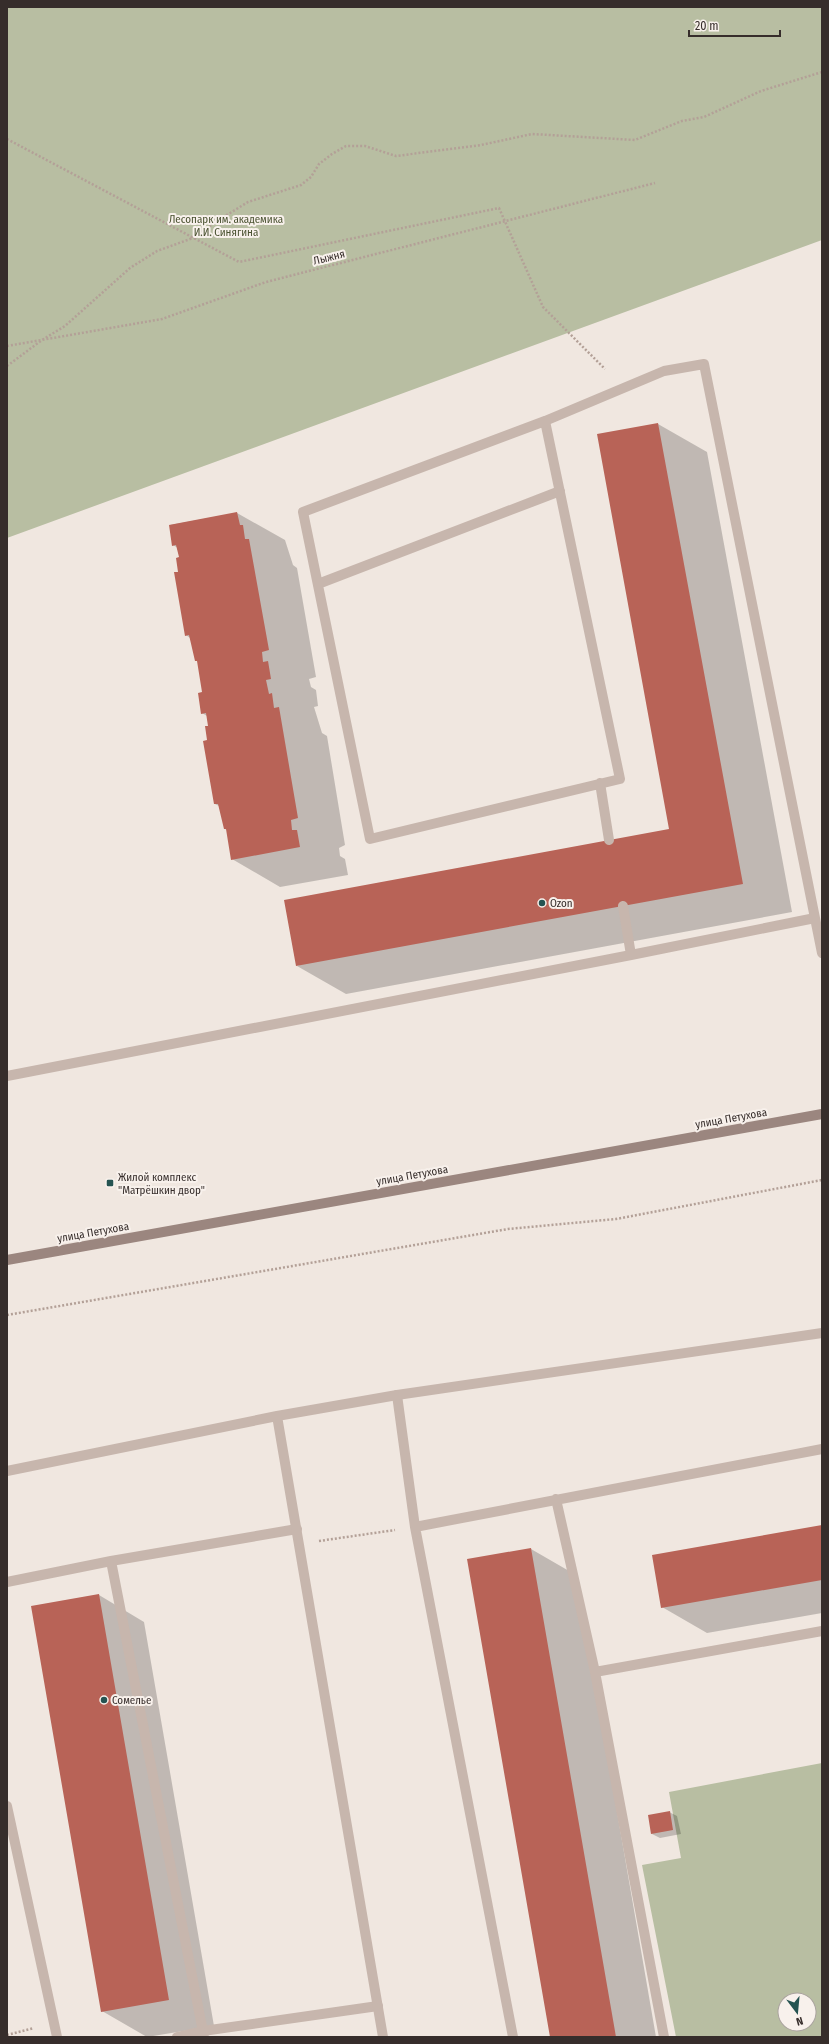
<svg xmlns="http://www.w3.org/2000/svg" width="829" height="2044" viewBox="0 0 829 2044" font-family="'Fira Sans Condensed',sans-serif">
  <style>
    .green { fill: #b8bea2; fill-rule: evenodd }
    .shadow { fill: #0003 }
    .building { fill: #b86357 }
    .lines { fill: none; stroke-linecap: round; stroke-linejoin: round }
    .path { stroke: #b3a097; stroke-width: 2.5; stroke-dasharray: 2 2; stroke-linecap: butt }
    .lane { stroke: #c7b6ad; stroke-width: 10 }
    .street { stroke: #c7b6ad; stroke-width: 10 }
    .secondary { stroke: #9b867f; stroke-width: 10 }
    .poi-dot { fill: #255351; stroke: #f8f1ec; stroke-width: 1.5 }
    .labels { text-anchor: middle; stroke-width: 4; stroke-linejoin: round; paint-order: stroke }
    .park-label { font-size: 11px; fill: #4a5231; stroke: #f8f1ec }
    .street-label { font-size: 11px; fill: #362d2b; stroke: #f8f1ec }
    .poi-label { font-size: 11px; fill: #362d2b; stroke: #f8f1ec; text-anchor: start }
  </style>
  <rect width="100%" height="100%" fill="#f0e7e0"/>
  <path class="green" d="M 7,7 L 822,7 L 822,240 L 7,538 Z
    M 822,1763 L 822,2037 L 676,2037 L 642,1865 L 681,1858 L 669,1792 ZM 785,2000 L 809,2000 L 809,2024 L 785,2024 Z"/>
  <path class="shadow" d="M 658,424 L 707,452 L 792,912 L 346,994 L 297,966 L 670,830 Z
    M 237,513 L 285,540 L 293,565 L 297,568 L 316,677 L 309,679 L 311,687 L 316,690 L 318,706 L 314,707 L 322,733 L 327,736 L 345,845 L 339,848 L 340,856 L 345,859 L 348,875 L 280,887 L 232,859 L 227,830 L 225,829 L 219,806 L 215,804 L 208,741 L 209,727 L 207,716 L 202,713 L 203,693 L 198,661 L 190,638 L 186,635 L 179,573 L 180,558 L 178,548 L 173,545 L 170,525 Z
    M 822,1526 L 822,1613 L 707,1633 L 662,1607 Z
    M 531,1549 L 576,1575 L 656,2037 L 551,2037 Z
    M 99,1595 L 144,1622 L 214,2026 L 147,2037 L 102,2011 Z
    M 669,1812 L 677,1816 L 681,1834 L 660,1838 L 652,1834 Z"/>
  <path class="building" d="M 658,423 L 743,884 L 296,966 L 284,900 L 669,829 L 597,434 Z
    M 237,512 L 240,525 L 243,525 L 245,539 L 249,539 L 269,650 L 262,652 L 263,662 L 268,661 L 271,679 L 266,680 L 269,694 L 272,693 L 274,708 L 279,707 L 298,818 L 291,820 L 292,830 L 297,830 L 300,847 L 231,860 L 226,829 L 224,829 L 218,804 L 214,804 L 203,741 L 207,740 L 205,726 L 208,726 L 206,713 L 201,714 L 198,693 L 202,692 L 197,661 L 195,661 L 189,635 L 185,636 L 174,572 L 178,572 L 176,558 L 179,557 L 176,545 L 172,546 L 169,525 Z
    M 822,1525 L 822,1580 L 661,1608 L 652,1555 Z
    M 531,1548 L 616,2037 L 550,2037 L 467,1559 Z
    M 99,1594 L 169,2000 L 101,2012 L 31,1606 Z
    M 670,1811 L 673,1830 L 651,1834 L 648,1815 Z"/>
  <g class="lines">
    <path class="path" d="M 7,139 L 239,262 L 499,208 L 543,307 L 605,369
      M 7,346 L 162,319 L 266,282 L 655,183
      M 7,366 L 42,340 L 65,326 L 130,268 L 157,251 L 193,238 L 217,221 L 248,202 L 301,185 L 311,177 L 319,164 L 332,154 L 346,146 L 365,146 L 396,156 L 481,145 L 532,134 L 635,140 L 682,121 L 704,117 L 761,91 L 822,72
      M 7,1315 L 508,1229 L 616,1219 L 822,1180
      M 319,1541 L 395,1530
      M 7,2035 L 34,2028"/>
    <path class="lane" d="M 545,421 L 620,779 L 370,839 L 303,512 L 545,421 L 664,371 L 704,364 L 822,953
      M 318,584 L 560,491
      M 600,783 L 609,840
      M 623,906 L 631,955 L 815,918
      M 7,1076 L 631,955
      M 397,1395 L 415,1527 L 513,2037
      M 556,1499 L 595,1672 L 664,2037
      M 415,1527 L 822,1449
      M 111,1561 L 204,2037
      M 7,1582 L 111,1561 L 297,1529
      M 595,1672 L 822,1631
      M 7,1806 L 57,2037
      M 177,2037 L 203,2031 L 378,2006"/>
    <path class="street" d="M 277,1416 L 383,2037
      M 7,1471 L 277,1416 L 397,1395 L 822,1333"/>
    <path class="secondary" d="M 7,1260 L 822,1114"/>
  </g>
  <g class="poi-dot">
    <circle cx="542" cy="903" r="4"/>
    <rect x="106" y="1179" width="8" height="8" rx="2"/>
    <circle cx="104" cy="1700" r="4"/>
  </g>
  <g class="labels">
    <g class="park-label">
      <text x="226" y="223">Лесопарк им. академика<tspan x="226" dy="13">И.И. Синягина</tspan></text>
    </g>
    <g class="street-label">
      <text transform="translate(329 257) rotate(-14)" y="4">Лыжня</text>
      <text transform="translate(731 1118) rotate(-10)" y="4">улица Петухова</text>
      <text transform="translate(412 1175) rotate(-10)" y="4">улица Петухова</text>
      <text transform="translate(93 1232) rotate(-10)" y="4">улица Петухова</text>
    </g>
    <g class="poi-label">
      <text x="550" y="907">Ozon</text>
      <text x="118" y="1181">Жилой комплекс<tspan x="118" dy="13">"Матрёшкин двор"</tspan></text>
      <text x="112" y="1704">Сомелье</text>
    </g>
  </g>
  <rect width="829" height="2044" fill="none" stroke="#362d2b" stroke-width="16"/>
  <g transform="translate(797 2012) rotate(164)"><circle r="19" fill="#f8f1ec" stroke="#aaa39f"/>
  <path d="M0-3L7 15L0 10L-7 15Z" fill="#255351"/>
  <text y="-6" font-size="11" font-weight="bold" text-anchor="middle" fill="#362d2b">N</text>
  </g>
  <path d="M689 30v6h91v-6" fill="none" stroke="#362d2b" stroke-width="2"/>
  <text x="695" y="30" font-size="12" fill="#362d2b" stroke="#f8f1ec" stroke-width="3" paint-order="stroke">20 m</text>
</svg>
